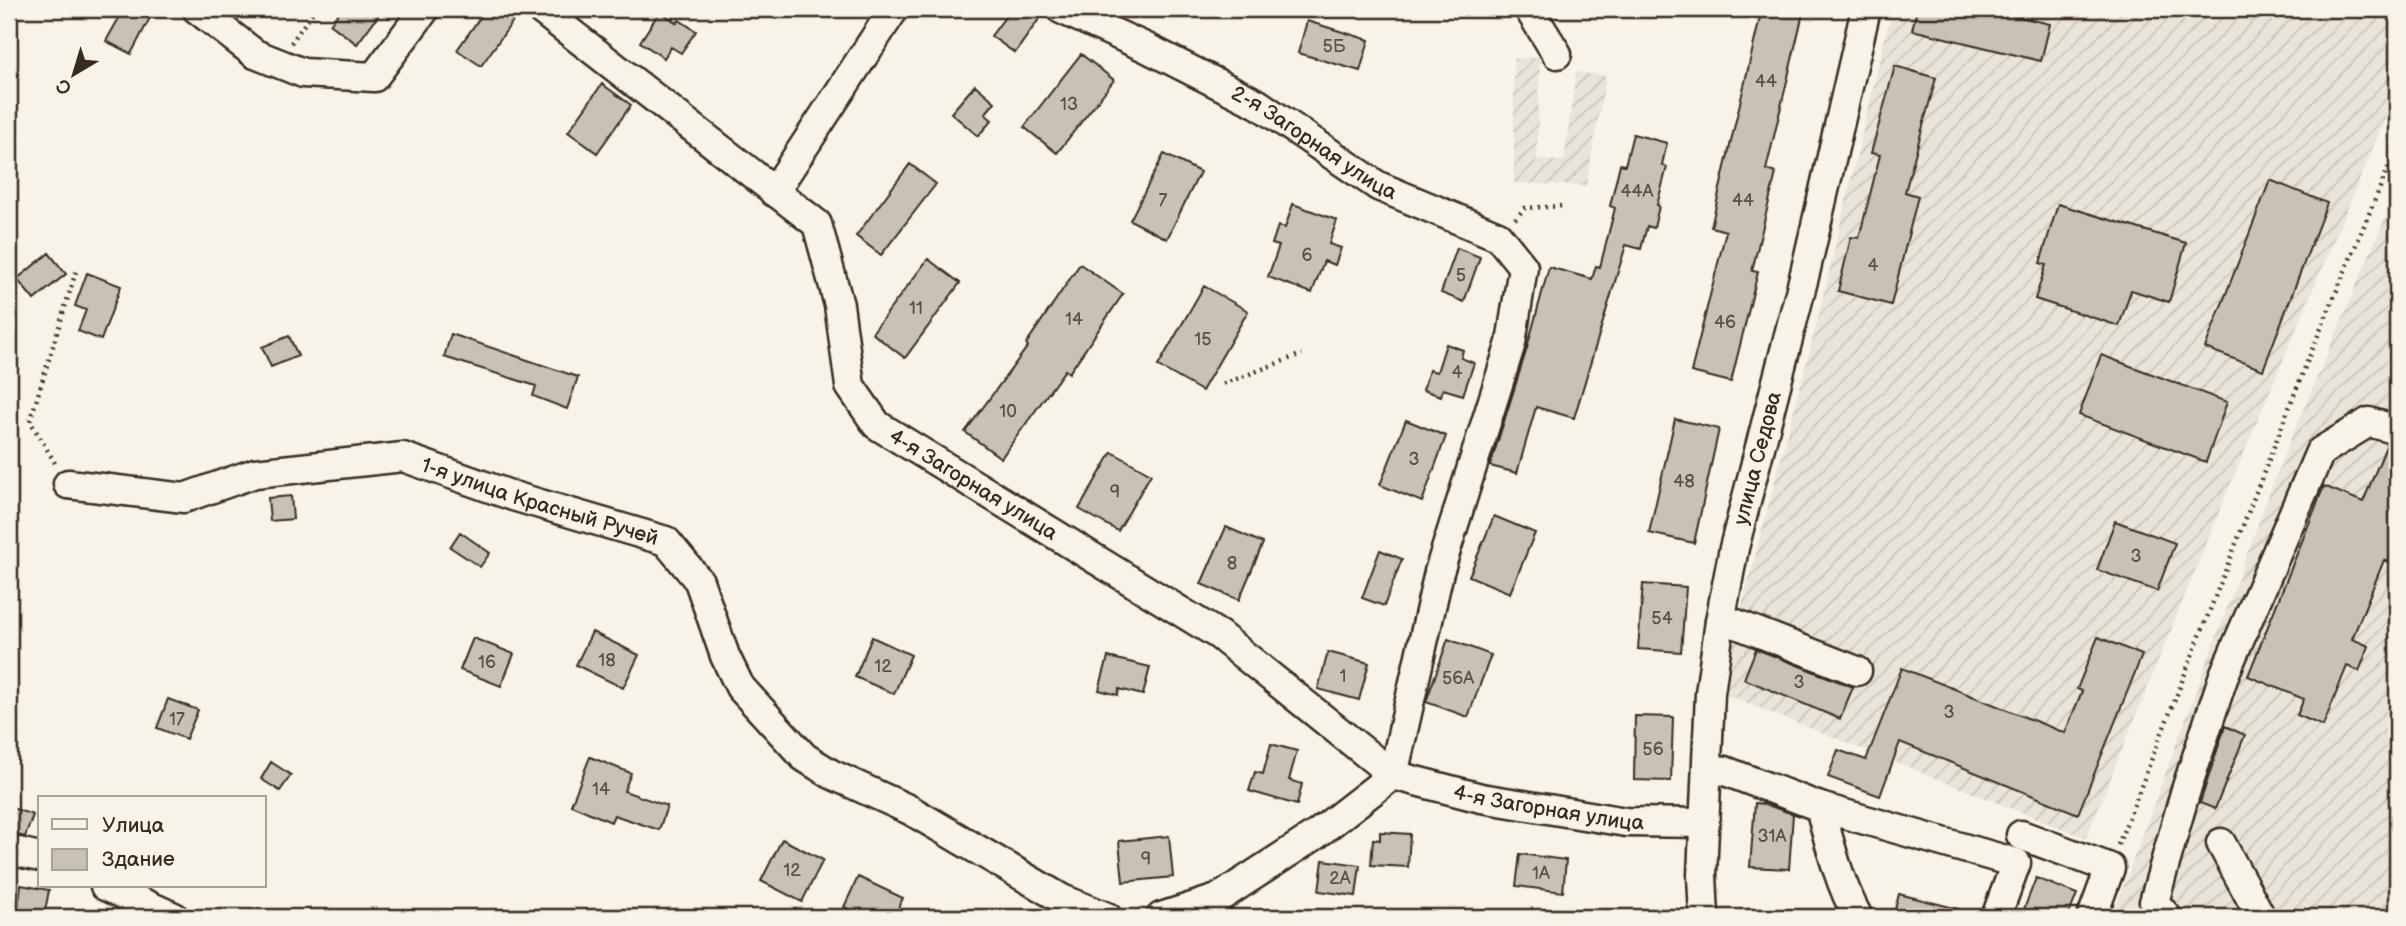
<svg xmlns="http://www.w3.org/2000/svg" width="2406" height="926" viewBox="0 0 2406 926" font-family="'Balsamiq Sans',sans-serif">
  <style>
    .industrial { fill: url(#industrial-furrows) }
    .building { fill: #c8c1b6; stroke: #3b2a1e; stroke-width: 2 }
    .lines { fill: none; stroke-linecap: round; stroke-linejoin: round }
    .minor-casing { stroke: #3b2a1e; stroke-width: 33 }
    .path { stroke: #3b2a1e; stroke-width: 4.5; stroke-dasharray: 2 5; stroke-linecap: butt }
    .minor { stroke: #f7f3e8; stroke-width: 28 }
    .labels { text-anchor: middle; stroke-width: 7; stroke-linejoin: round; paint-order: stroke }
    .number-label { font-size: 18px; fill: #5e5044 }
    .street-label { font-size: 21px; fill: #3b2a1e; stroke: #f7f3e8 }
  </style>
  <defs>
    <pattern id="industrial-furrows" width="10" height="10" patternUnits="userSpaceOnUse" patternTransform="scale(1.75)"><rect width="10" height="10" fill="#e9e4d9"/><path d="M-1 1l2-2M0 10L10 0M9 11l2-2" fill="none" stroke="#c9c4ba"/></pattern>
  </defs>
  <rect width="100%" height="100%" fill="#f7f3e8"/>
  <filter id="ink" filterUnits="userSpaceOnUse"><feTurbulence type="fractalNoise" baseFrequency=".0143" numOctaves="2"/><feDisplacementMap in="SourceGraphic" scale="14" xChannelSelector="R" yChannelSelector="G"/><feConvolveMatrix kernelMatrix="1 2 1 2 8 2 1 2 1" color-interpolation-filters="sRGB"/></filter>
  <g filter="url(#ink)">
    <path class="industrial" d="M 1892,9 L 2397,9 L 2397,91 L 2226,495 L 2086,838 L 1719,692 L 1814,334 Z
      M 1540,57 L 1537,160 L 1564,161 L 1576,72 L 1606,76 L 1586,186 L 1514,183 L 1514,59 Z
      M 2397,190 L 2397,917 L 2112,917 L 2283,457 Z"/>
    <path class="building" d="M 124,9 L 137,9 L 151,16 L 131,54 L 106,41 Z
      M 342,9 L 383,9 L 357,44 L 330,24 Z
      M 486,9 L 496,9 L 513,21 L 481,66 L 457,50 Z
      M 1011,9 L 1024,9 L 1039,19 L 1015,53 L 991,36 Z
      M 1762,9 L 1804,9 L 1766,170 L 1776,173 L 1752,271 L 1758,272 L 1731,382 L 1691,372 L 1726,231 L 1711,227 Z
      M 1917,9 L 1986,9 L 2050,24 L 2041,61 L 1912,30 Z
      M 660,11 L 677,23 L 679,20 L 696,31 L 681,53 L 671,47 L 664,58 L 640,42 Z
      M 1307,21 L 1369,40 L 1360,71 L 1298,53 Z
      M 1081,54 L 1114,80 L 1057,153 L 1024,127 Z
      M 1895,66 L 1936,78 L 1905,192 L 1918,196 L 1891,305 L 1838,291 L 1851,237 L 1859,238 L 1880,155 L 1871,153 Z
      M 602,84 L 631,105 L 597,153 L 568,132 Z
      M 975,85 L 995,102 L 985,114 L 992,120 L 978,136 L 951,113 Z
      M 1633,134 L 1667,143 L 1662,165 L 1667,167 L 1657,205 L 1659,206 L 1654,228 L 1647,226 L 1641,249 L 1626,245 L 1574,418 L 1536,407 L 1517,473 L 1490,466 L 1527,348 L 1549,267 L 1592,279 L 1596,266 L 1600,267 L 1615,208 L 1610,206 L 1620,164 L 1625,165 Z
      M 1164,154 L 1200,172 L 1167,239 L 1130,220 Z
      M 910,164 L 936,184 L 881,255 L 856,236 Z
      M 2270,180 L 2327,203 L 2263,370 L 2205,348 Z
      M 1293,204 L 1337,220 L 1329,244 L 1341,248 L 1335,265 L 1324,261 L 1312,293 L 1268,277 L 1279,246 L 1272,244 L 1278,226 L 1285,228 Z
      M 2058,204 L 2186,243 L 2169,302 L 2131,290 L 2119,326 L 2035,299 L 2046,265 L 2040,263 Z
      M 1457,248 L 1480,257 L 1464,302 L 1441,293 Z
      M 49,253 L 66,274 L 34,300 L 17,279 Z
      M 928,259 L 960,283 L 905,358 L 872,333 Z
      M 1080,264 L 1123,294 L 1069,373 L 1065,370 L 1001,458 L 965,432 L 1028,346 L 1026,344 Z
      M 87,273 L 121,286 L 101,340 L 78,331 L 86,310 L 75,306 Z
      M 1204,286 L 1248,311 L 1202,391 L 1158,366 Z
      M 451,334 L 578,377 L 567,409 L 533,396 L 536,386 L 444,357 Z
      M 289,336 L 298,356 L 271,367 L 262,347 Z
      M 1446,344 L 1463,350 L 1461,358 L 1474,363 L 1463,395 L 1443,389 L 1441,396 L 1423,390 L 1429,370 L 1437,372 Z
      M 2101,355 L 2227,402 L 2206,462 L 2079,415 Z
      M 1675,419 L 1719,429 L 1694,543 L 1649,533 Z
      M 1406,420 L 1446,436 L 1422,502 L 1380,485 Z
      M 2387,444 L 2397,446 L 2397,566 L 2384,560 L 2352,639 L 2369,646 L 2359,671 L 2347,666 L 2323,726 L 2297,715 L 2304,699 L 2248,676 L 2324,486 L 2363,502 Z
      M 1112,452 L 1151,474 L 1118,531 L 1079,509 Z
      M 291,496 L 293,519 L 270,521 L 268,498 Z
      M 1494,516 L 1535,533 L 1510,593 L 1469,576 Z
      M 2115,521 L 2175,543 L 2157,591 L 2097,570 Z
      M 1226,527 L 1263,543 L 1239,600 L 1201,584 Z
      M 460,532 L 490,553 L 480,567 L 450,547 Z
      M 1380,550 L 1402,559 L 1384,606 L 1362,598 Z
      M 1643,584 L 1686,587 L 1681,652 L 1638,649 Z
      M 592,632 L 639,655 L 623,688 L 576,665 Z
      M 872,637 L 911,655 L 894,694 L 855,677 Z
      M 2098,637 L 2142,655 L 2078,814 L 1900,742 L 1880,796 L 1828,777 L 1838,750 L 1866,760 L 1902,668 L 2065,733 L 2082,691 L 2077,689 Z
      M 473,638 L 514,654 L 501,686 L 460,670 Z
      M 1448,639 L 1491,655 L 1468,717 L 1426,702 Z
      M 1756,649 L 1853,687 L 1840,719 L 1744,679 Z
      M 1328,652 L 1369,663 L 1359,700 L 1318,689 Z
      M 1108,657 L 1150,667 L 1143,695 L 1119,689 L 1118,695 L 1099,690 Z
      M 168,699 L 198,710 L 186,739 L 157,728 Z
      M 1635,716 L 1673,717 L 1671,781 L 1634,780 Z
      M 2225,726 L 2245,735 L 2215,809 L 2200,803 Z
      M 1271,744 L 1297,751 L 1289,780 L 1302,784 L 1297,805 L 1249,791 L 1255,772 L 1263,774 Z
      M 590,757 L 631,773 L 624,791 L 667,806 L 659,830 L 614,815 L 611,822 L 571,805 Z
      M 271,762 L 291,775 L 280,791 L 261,779 Z
      M 1755,803 L 1764,804 L 1793,814 L 1789,869 L 1750,867 Z
      M 9,807 L 33,815 L 25,837 L 9,833 Z
      M 1380,832 L 1410,834 L 1408,867 L 1371,865 L 1373,839 L 1380,840 Z
      M 1169,836 L 1173,877 L 1123,882 L 1119,841 Z
      M 782,839 L 823,860 L 802,902 L 761,881 Z
      M 1520,854 L 1566,860 L 1563,892 L 1516,886 Z
      M 1323,860 L 1360,865 L 1356,896 L 1319,891 Z
      M 858,877 L 903,898 L 894,917 L 866,917 L 844,907 Z
      M 2036,878 L 2077,894 L 2068,917 L 2021,917 Z
      M 21,885 L 49,890 L 44,917 L 17,915 Z
      M 1899,894 L 1966,911 L 1965,917 L 1893,917 Z"/>
    <g class="lines">
      <g class="minor-casing">
        <g id="minor">
          <path d="M 197,9 L 255,54 L 303,73 L 374,77 L 425,9"/>
          <path id="s1" d="M 540,9 L 817,224 L 839,305 L 850,386 L 877,425 L 1219,635 L 1393,775 L 1481,798 L 1626,822 L 1705,823"/>
          <path id="s2" d="M 1061,9 L 1147,48 L 1258,104 L 1378,186 L 1498,236 L 1523,267 L 1511,343 L 1439,572 L 1393,775 L 1317,834 L 1217,899 L 1161,917"/>
          <path d="M 1529,9 L 1557,54"/>
          <path d="M 774,192 L 894,9"/>
          <path id="s3" d="M 68,484 L 184,498 L 255,473 L 403,457 L 513,496 L 666,541 L 699,581 L 725,656 L 740,687 L 804,757 L 831,774 L 910,810 L 1062,899 L 1107,917"/>
          <path d="M 1720,621 L 1734,623 L 1857,671"/>
          <path d="M 1708,769 L 1725,771 L 1820,807 L 2016,863 L 1996,917"/>
          <path d="M 1820,807 C 1830,845 1839,883 1858,917"/>
          <path d="M 2021,835 L 2110,868 L 2092,917"/>
          <path d="M 2221,843 L 2261,917"/>
          <path d="M 9,850 L 40,857"/>
          <path d="M 105,886 L 174,917"/>
          <path id="s4" d="M 1704,917 L 1702,875 L 1710,693 L 1720,621 L 1734,548 L 1805,273 L 1866,9"/>
          <path d="M 2167,917 L 2154,902 L 2185,793 L 2224,675 L 2320,452 L 2369,422 L 2397,430"/>
        </g>
      </g>
      <path class="path" d="M 291,43 L 315,9
        M 1515,219 L 1525,208 L 1565,206
        M 1223,384 L 1302,354
        M 55,463 L 30,421 L 77,268
        M 2118,845 L 2309,357 L 2397,147"/>
      <use href="#minor" class="minor"/>
    </g>
  </g>
  <g class="labels">
    <g class="number-label">
      <text x="1334" y="52">5Б</text>
      <text x="1766" y="87">44</text>
      <text x="1069" y="110">13</text>
      <text x="1637" y="197">44А</text>
      <text x="1163" y="206">7</text>
      <text x="1743" y="206">44</text>
      <text x="1307" y="261">6</text>
      <text x="1873" y="271">4</text>
      <text x="1461" y="281">5</text>
      <text x="916" y="314">11</text>
      <text x="1074" y="325">14</text>
      <text x="1725" y="328">46</text>
      <text x="1203" y="345">15</text>
      <text x="1457" y="378">4</text>
      <text x="1008" y="417">10</text>
      <text x="1414" y="465">3</text>
      <text x="1684" y="487">48</text>
      <text x="1115" y="498">9</text>
      <text x="2136" y="562">3</text>
      <text x="1232" y="569">8</text>
      <text x="1662" y="624">54</text>
      <text x="607" y="666">18</text>
      <text x="487" y="668">16</text>
      <text x="883" y="672">12</text>
      <text x="1343" y="682">1</text>
      <text x="1458" y="684">56А</text>
      <text x="1799" y="688">3</text>
      <text x="1949" y="718">3</text>
      <text x="177" y="725">17</text>
      <text x="1653" y="755">56</text>
      <text x="601" y="795">14</text>
      <text x="1772" y="842">31А</text>
      <text x="1146" y="865">9</text>
      <text x="792" y="876">12</text>
      <text x="1541" y="879">1А</text>
      <text x="1340" y="884">2А</text>
    </g>
    <g class="street-label">
      <text dy="7" stroke="none"><textPath href="#s2" startOffset="287">2-я Загорная улица</textPath></text>
      <text dy="7" stroke="none"><textPath href="#s4" startOffset="464">улица Седова</textPath></text>
      <text dy="7" stroke="none"><textPath href="#s1" startOffset="677">4-я Загорная улица</textPath></text>
      <text dy="7" stroke="none"><textPath href="#s3" startOffset="485">1-я улица Красный Ручей</textPath></text>
      <text dy="7" stroke="none"><textPath href="#s1" startOffset="1348">4-я Загорная улица</textPath></text>
    </g>
  </g>
  <rect width="2406" height="926" fill="none" stroke="#f7f3e8" stroke-width="35"/>
  <rect x="18" y="18" width="2371" height="891" fill="none" stroke="#3b2a1e" stroke-width="2.5" filter="url(#ink)"/>
  <rect x="38" y="796" width="228" height="91" fill="#f7f3e8" stroke="#aca397" stroke-width="2"/>
  <rect x="52" y="819" width="35" height="10" fill="#f7f3e8" stroke="#aca397" stroke-width="2"/>
  <text x="102" y="832" font-size="21" fill="#3b2a1e">Улица</text>
  <rect x="52" y="849" width="35" height="21" fill="#c8c1b6" stroke="#aca397" stroke-width="2"/>
  <text x="102" y="866" font-size="21" fill="#3b2a1e">Здание</text>
  <g transform="translate(74 74) rotate(218)" stroke="#f7f3e8" stroke-width="5" paint-order="stroke">
  <path d="M0-5L12 26L0 18L-12 26Z" fill="#3b2a1e"/>
  <text y="-10" font-size="19" font-weight="bold" text-anchor="middle" fill="#3b2a1e">С</text>
  </g>
</svg>
